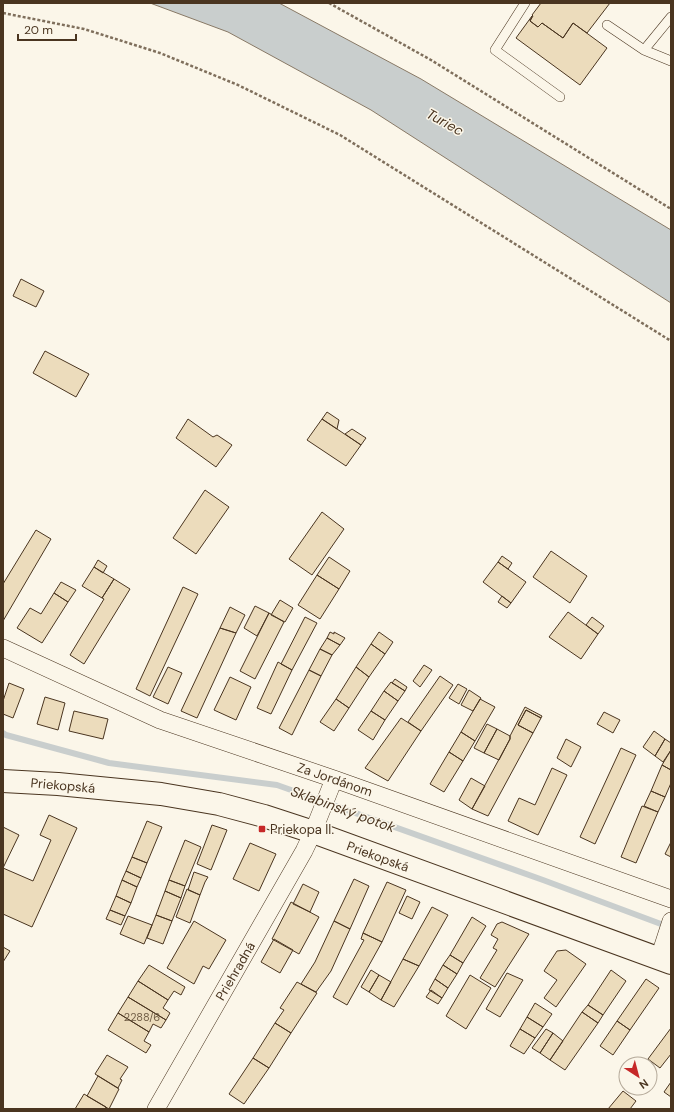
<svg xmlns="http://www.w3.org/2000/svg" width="674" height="1112" viewBox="0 0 674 1112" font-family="'DM Sans',sans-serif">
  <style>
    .water { fill: #c9cecd; stroke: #887966 }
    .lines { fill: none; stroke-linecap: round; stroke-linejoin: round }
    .stream { stroke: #c9cecd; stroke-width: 6 }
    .building { fill: #ecdcbc; stroke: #4a3520 }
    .lane-casing { stroke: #4a3520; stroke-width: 10 }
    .street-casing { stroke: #4a3520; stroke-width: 18 }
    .secondary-casing { stroke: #4a3520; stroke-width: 24 }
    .path { stroke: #7f6f5c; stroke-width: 2.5; stroke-dasharray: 3 2; stroke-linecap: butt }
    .lane { stroke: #fbf6e9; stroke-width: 9 }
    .street { stroke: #fbf6e9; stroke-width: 17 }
    .secondary { stroke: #fbf6e9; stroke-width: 22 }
    .poi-dot { fill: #c62828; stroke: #fbf6e9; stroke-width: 1.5 }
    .labels { text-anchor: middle; stroke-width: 3; stroke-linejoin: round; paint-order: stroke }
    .number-label { font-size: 11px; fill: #725f47 }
    .street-label { font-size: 13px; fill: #4a3520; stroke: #fbf6e9 }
    .poi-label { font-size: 13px; fill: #4a3520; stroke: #fbf6e9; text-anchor: start }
    .water-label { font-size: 14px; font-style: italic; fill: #4a3520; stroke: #fbf6e9 }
  </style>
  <rect width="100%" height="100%" fill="#fbf6e9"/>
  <path class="water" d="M 150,3 L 279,3 L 421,79 L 671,230 L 671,303 L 371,110 L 228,32 Z"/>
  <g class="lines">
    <path class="stream" d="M 3,733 L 6,735 L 109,763 L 277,785 L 543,880 L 669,927"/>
  </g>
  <path class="building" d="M 541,3 L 610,3 L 587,33 L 573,23 L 563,38 L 542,23 L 538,27 L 530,21 L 533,16 L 532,15 Z
    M 532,16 L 530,21 L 538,27 L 542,23 L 563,38 L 573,23 L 607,48 L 580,85 L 516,38 Z
    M 21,279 L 44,291 L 36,307 L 13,296 Z
    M 45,351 L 89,374 L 76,397 L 33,373 Z
    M 327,412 L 339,420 L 337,429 L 322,419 Z
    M 188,419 L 213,437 L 217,435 L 232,445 L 216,467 L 176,438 Z
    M 322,419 L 361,445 L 346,466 L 307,440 Z
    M 352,429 L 366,438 L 361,445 L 345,434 Z
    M 205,490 L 229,507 L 196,554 L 173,538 Z
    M 322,512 L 344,529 L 312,575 L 289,559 Z
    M 36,530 L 51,539 L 3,621 L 3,584 Z
    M 551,551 L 587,576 L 570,603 L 533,577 Z
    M 502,556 L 512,563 L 508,569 L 498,562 Z
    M 329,557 L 350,571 L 339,589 L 317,575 Z
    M 98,560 L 107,566 L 103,573 L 94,567 Z
    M 498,562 L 526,582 L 511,603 L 483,582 Z
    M 94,567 L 114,579 L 102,598 L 82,586 Z
    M 317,575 L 339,589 L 320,619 L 298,605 Z
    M 114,579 L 130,589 L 84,664 L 70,655 L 104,599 L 102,598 Z
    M 61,582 L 76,590 L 68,602 L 54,593 Z
    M 183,587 L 198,594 L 150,696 L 136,689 Z
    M 54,593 L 68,602 L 42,643 L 17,628 L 30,608 L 41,614 Z
    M 502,596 L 511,603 L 507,608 L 498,602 Z
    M 280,600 L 293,608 L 285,622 L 271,615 Z
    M 255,606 L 269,613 L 257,636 L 244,628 Z
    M 230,607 L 245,615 L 236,633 L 220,628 Z
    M 568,612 L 598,634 L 581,659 L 549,637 Z
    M 269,613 L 284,622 L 255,679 L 240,671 Z
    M 305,617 L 317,623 L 292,670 L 281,664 Z
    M 592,617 L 604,626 L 598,634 L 586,625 Z
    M 220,628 L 236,633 L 197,718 L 181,711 Z
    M 330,632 L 334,634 L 334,632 L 345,638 L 340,645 L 327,638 Z
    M 379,632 L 393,642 L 385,654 L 371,644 Z
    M 327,638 L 340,645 L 332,655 L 320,649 Z
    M 371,644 L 385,654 L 369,677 L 356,667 Z
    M 320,649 L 332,655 L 321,676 L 309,670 Z
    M 278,662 L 292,670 L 271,714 L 257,708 Z
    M 424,665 L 432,670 L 420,687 L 413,681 Z
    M 168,667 L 182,673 L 168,704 L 153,697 Z
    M 356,667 L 369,677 L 349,708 L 336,699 Z
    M 309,670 L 321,676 L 292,735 L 279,728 Z
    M 440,676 L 453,685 L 421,731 L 408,722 Z
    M 230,677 L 251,687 L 236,720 L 214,710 Z
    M 395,679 L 407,687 L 405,691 L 392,683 Z
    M 391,682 L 405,691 L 398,701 L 384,691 Z
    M 9,683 L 24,689 L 13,718 L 3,714 L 3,701 Z
    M 458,684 L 467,689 L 459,704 L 449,698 Z
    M 469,690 L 481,698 L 473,711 L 461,705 Z
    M 384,691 L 398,701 L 385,720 L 371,711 Z
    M 45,697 L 65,703 L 58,730 L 37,724 Z
    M 336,699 L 349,708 L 334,731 L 320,722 Z
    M 480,699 L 495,707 L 475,741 L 461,732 Z
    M 525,707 L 542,716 L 541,718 L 526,710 L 518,725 L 533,733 L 488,816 L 472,809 L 510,739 L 510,736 Z
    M 526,710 L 541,718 L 533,733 L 518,725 Z
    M 74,711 L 108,719 L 103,739 L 69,731 Z
    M 371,711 L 385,720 L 373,740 L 358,730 Z
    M 604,712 L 620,720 L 613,733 L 597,724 Z
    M 401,718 L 421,731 L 388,781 L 365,768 Z
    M 487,724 L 497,729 L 484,753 L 474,748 Z
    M 497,729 L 510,736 L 510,739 L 499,760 L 484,753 Z
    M 654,731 L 665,739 L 655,756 L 643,747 Z
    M 461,732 L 475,741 L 463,761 L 449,752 Z
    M 566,739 L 581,747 L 571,767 L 557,758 Z
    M 665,739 L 671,743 L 671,750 L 663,762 L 655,756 Z
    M 621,748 L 636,755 L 595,844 L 580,837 Z
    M 671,750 L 671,770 L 662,765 Z
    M 449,752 L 463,761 L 444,792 L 430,784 Z
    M 662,765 L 671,770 L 671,783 L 665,797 L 651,791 Z
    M 552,768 L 567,775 L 538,835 L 508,821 L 519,798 L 535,805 Z
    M 471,778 L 485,786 L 472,809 L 459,800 Z
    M 651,791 L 665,797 L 658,812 L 644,806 Z
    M 642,806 L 658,812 L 636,863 L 621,857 Z
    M 49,815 L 77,828 L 32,927 L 3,914 L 3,868 L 33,881 L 51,840 L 40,835 Z
    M 147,821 L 162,827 L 147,863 L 132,857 Z
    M 212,825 L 227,830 L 211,870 L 197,864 Z
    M 3,827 L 19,835 L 3,868 Z
    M 185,840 L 201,847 L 185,886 L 169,880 Z
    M 671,842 L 671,857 L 665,854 Z
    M 250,843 L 276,854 L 259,891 L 233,879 Z
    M 132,857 L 147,863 L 141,878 L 126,871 Z
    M 126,871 L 141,878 L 137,887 L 122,880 Z
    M 194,872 L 208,877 L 205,882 L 200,895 L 188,890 Z
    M 354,879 L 369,886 L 350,929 L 334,921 Z
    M 122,880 L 137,887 L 131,903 L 116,896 Z
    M 169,880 L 185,886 L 181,898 L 165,891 Z
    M 387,882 L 406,890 L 382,942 L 363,933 Z
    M 303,884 L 319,892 L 310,912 L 293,904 Z
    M 187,889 L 200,895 L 190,923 L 176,917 Z
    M 165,891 L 181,898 L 172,921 L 156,915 Z
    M 116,896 L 131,903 L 125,916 L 110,910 Z
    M 407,896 L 420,902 L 412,919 L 399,913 Z
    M 291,902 L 319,917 L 299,954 L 272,939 Z
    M 432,907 L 448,915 L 419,966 L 403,959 Z
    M 110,910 L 125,916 L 121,925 L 106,919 Z
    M 156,915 L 172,921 L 163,944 L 147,938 Z
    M 128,916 L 152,925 L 144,944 L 120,934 Z
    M 472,917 L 486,926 L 463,963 L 450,955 Z
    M 194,921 L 226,940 L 209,969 L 203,966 L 194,984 L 167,968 Z
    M 334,921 L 350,929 L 331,971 L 316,992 L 301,984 L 315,962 Z
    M 502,922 L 529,934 L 495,987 L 480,978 L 497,950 L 493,948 L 498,939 L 491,935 L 497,924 Z
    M 363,933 L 382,942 L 347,1005 L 333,997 L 364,940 L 361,939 Z
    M 274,939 L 293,950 L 280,973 L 261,962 Z
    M 3,947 L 10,951 L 3,962 Z
    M 566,950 L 586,964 L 556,1007 L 544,998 L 557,980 L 544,971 L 557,951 Z
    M 450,955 L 463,963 L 457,974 L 443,965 Z
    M 403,959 L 419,966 L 394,1007 L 381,1000 Z
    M 149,965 L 185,987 L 181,995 L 174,991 L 168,1000 L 138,981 Z
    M 443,965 L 457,974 L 448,988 L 435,979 Z
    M 371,970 L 379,975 L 369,992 L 361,987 Z
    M 611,970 L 626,981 L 603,1015 L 588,1005 Z
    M 507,973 L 523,980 L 500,1017 L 486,1009 Z
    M 379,975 L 391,982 L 381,1000 L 369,992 Z
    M 470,975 L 491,988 L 466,1029 L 446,1016 Z
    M 435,979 L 448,988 L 442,998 L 429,990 Z
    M 646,979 L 659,988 L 630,1030 L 617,1021 Z
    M 138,981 L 168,1000 L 163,1008 L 170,1013 L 166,1020 L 128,997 Z
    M 297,982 L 317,993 L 291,1033 L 275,1023 L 284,1010 L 280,1008 Z
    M 431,990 L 442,998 L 438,1004 L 426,997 Z
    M 128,997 L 166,1020 L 161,1028 L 153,1024 L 149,1032 L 118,1013 Z
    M 535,1003 L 552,1014 L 543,1027 L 527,1017 Z
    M 588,1005 L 603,1015 L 598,1023 L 582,1012 Z
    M 582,1012 L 598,1023 L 565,1070 L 550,1060 Z
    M 118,1013 L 149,1032 L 144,1041 L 151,1045 L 146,1053 L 108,1030 Z
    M 527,1017 L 543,1027 L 535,1038 L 520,1029 Z
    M 617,1021 L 630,1030 L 613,1055 L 600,1046 Z
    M 275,1023 L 291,1033 L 269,1068 L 253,1058 Z
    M 671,1028 L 671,1054 L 660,1068 L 648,1059 Z
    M 520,1029 L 535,1038 L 524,1054 L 510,1046 Z
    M 546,1029 L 553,1033 L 540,1053 L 532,1048 Z
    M 553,1033 L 563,1041 L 550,1060 L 540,1053 Z
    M 107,1055 L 128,1067 L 120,1079 L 122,1080 L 118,1088 L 95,1074 Z
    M 253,1058 L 269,1068 L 244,1104 L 229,1094 Z
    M 98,1076 L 119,1089 L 109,1109 L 87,1096 Z
    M 671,1082 L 671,1097 L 664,1092 Z
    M 623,1091 L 636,1101 L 630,1109 L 608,1109 Z
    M 84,1094 L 106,1107 L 105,1109 L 75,1109 Z"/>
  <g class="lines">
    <g class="lane-casing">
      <path id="lane" d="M 525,3 L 495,50 L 560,97
        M 607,25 L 644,50 L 671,61
        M 644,50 L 671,17"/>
    </g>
    <g class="street-casing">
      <path id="street" d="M 3,648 L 160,720 L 334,779 L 671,899
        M 659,958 L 671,921
        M 156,1109 L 304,851 L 313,832 L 334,779"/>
    </g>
    <g class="secondary-casing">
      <path id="secondary" d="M 3,781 L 58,784 L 161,794 L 219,804 L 264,816 L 313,832 L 671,963"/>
    </g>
    <path class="path" d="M 329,3 L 431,60 L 671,209
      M 3,13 L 84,29 L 160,53 L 238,85 L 340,135 L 671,341"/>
    <use href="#lane" class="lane"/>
    <use href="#street" class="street"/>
    <use href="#secondary" class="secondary"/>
  </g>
  <rect class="poi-dot" x="258" y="825" width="8" height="8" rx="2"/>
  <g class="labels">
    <g class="number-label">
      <text x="142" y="1021">2288/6</text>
    </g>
    <g class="street-label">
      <text transform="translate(335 779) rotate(19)" y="5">Za Jordánom</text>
      <text transform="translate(63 785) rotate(5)" y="5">Priekopská</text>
      <text transform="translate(378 856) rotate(20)" y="5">Priekopská</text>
      <text transform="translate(235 971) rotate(-60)" y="5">Priehradná</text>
    </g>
    <g class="poi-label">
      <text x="270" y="834">Priekopa II.</text>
    </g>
    <g class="water-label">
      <text transform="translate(445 122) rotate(29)" y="5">Turiec</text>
      <text transform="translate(343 809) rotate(20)" y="5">Sklabinský potok</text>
    </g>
  </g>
  <rect width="674" height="1112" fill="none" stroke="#4a3520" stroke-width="8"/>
  <g transform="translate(638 1076) rotate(144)"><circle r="19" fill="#fbf6e9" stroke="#b4a999"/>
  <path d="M0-3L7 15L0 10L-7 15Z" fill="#c62828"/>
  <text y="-6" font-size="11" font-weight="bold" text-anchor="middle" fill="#4a3520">N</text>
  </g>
  <path d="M18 34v6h58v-6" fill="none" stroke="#4a3520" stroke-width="2"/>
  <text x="24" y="34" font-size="12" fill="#4a3520" stroke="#fbf6e9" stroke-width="3" paint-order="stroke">20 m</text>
</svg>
